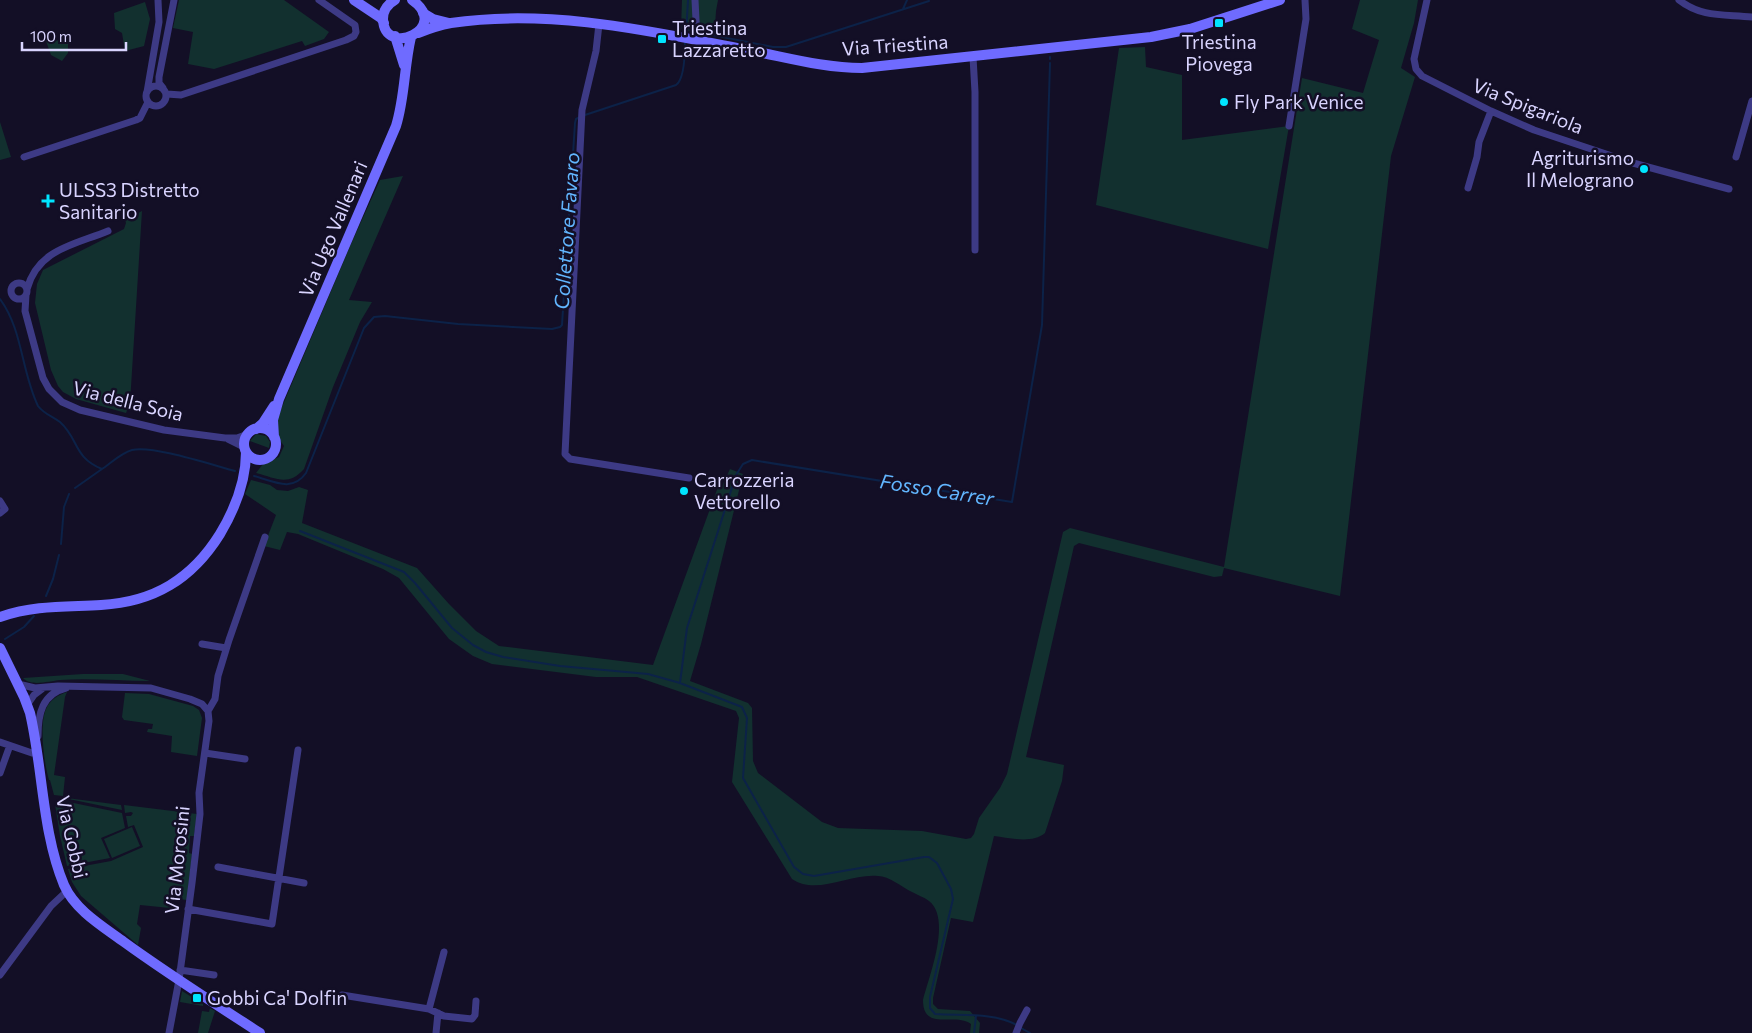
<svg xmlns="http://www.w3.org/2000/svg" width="1752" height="1033" viewBox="0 0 1752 1033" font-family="Commissioner,sans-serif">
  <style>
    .green { fill: #12302f }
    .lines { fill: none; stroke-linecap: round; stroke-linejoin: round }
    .stream { stroke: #0c2248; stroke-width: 2 }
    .street { stroke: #3d3a85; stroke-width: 7 }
    .secondary { stroke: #6f6bff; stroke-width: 10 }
    .poi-dot { fill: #00e5ff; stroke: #130f26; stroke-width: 2 }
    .labels { text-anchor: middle; stroke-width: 5; stroke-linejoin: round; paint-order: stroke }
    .poi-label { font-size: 19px; fill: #d9d4ff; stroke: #130f26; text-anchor: start }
    .street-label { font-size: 19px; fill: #d9d4ff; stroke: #130f26 }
    .water-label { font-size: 20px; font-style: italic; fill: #62b6ff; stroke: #130f26 }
  </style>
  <rect width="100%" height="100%" fill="#130f26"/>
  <path class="green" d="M 179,0 L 284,0 L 329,32 L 324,39 L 305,46 L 302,41 L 214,69 L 188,64 L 193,32 L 173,28 Z
    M 682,0 L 718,0 L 716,11 L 715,26 L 702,25 L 702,34 L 681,29 Z
    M 1360,0 L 1418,0 L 1414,23 L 1401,68 L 1415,77 L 1391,156 L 1340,596 L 1224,568 L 1222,576 L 1214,577 L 1079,543 L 1074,546 L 1026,757 L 1064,765 L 1062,781 L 1045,833 C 1032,844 1010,838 994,836 L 973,922 L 951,918 L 933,998 L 933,1004 L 938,1009 L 970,1011 L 980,1023 L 979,1033 L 970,1033 L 971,1024 C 954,1012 923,1032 923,1000 C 929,976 952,919 929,901 C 924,897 917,895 912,892 C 902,887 889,876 878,876 C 850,873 817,896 792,879 L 732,782 L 739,718 L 736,711 L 637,677 L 596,677 L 492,664 L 473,656 L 449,639 L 399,578 L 383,569 L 298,534 L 287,532 L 280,550 L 264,546 L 276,515 L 245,494 L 251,480 L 270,485 L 277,490 L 288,491 L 299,487 L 308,490 L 302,523 L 417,568 L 449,604 L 476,631 L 499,646 L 653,665 L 718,487 L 721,488 L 730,469 L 743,474 L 701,644 L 690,681 L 748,703 L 752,708 L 753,761 L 758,773 L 822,822 L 838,828 L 922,831 L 966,839 L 971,838 L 974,834 L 979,818 L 1000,788 L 1007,774 L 1063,532 L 1070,528 L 1224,567 L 1302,78 L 1363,93 L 1379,40 L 1352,29 Z
    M 145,2 L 150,19 L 144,46 L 125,51 L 122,33 L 115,29 L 114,13 Z
    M 68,40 L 68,53 L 62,61 L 51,55 L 46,41 Z
    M 1145,47 L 1146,67 L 1182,75 L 1182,140 L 1289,126 L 1268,249 L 1096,205 L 1119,48 Z
    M 0,122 L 11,157 L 0,160 Z
    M 403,176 L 349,300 L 372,302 L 360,322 L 333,387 L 304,469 C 288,487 276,478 256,473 L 263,464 L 279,457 L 284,446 L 277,436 L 276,421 L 351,244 L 380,180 Z
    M 142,211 L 130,403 L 126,413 L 76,399 L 63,392 L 58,386 L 51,370 L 35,303 L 37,284 L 43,270 L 124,229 L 126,223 L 125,220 Z
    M 256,434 L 266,436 L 270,442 L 269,448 L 250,441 Z
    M 83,674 L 123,674 L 150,681 C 120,681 89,678 60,680 C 49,681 31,687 23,678 Z
    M 67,692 L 65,697 L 54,775 L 65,777 L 63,796 L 54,795 L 50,780 L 49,780 C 44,763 39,725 46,709 C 50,700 58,695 67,692 Z
    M 125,693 L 149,694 L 193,706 L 199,710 L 202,718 L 197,756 L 171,752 L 172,736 L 147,732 L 148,729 L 152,729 L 153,724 L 124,720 L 122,717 Z
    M 59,797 L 121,805 L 122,810 Z
    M 59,800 L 122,813 L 125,828 L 101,838 L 110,858 L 67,866 L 60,836 L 55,804 Z
    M 124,805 L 197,814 L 194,836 L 190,836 L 189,853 L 192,854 L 187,900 L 171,898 L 170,908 L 140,905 L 137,924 L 141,928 L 138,945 L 81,896 L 72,882 L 68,869 L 111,861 L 143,847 L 134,825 L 128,827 L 126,816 L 131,816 L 133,813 L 131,812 L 125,813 Z
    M 132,827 L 140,846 L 112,858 L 104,839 Z
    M 182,991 L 203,1004 L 203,1006 L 180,1002 Z
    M 210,1008 L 215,1011 L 208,1033 L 198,1033 L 202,1011 L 209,1012 Z"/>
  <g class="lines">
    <path class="stream" d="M 903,9 L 907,0
      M 702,33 L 773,47 L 786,47 L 929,1
      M 686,34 L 688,0
      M 1050,59 L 1050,57
      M 585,115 L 676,85 C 685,79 685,52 685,41
      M 0,299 C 23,330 21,371 38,406 C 44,414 52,416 60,422 C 79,439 73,457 102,469 C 111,463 121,453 132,450 C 153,445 212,465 235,471
      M 254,476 C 273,481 292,493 306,473 L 364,328 L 374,317 L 385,316 L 458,324 L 552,329 L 560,327 L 562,325 L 575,123 L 576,119 L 580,117
      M 75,488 L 102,469
      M 300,531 L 404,572 L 415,583 L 452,628 L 473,645 L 486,652 L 503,657 L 560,666 L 648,674 L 680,683 L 742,707 L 747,718 L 743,778 L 794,867 L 803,874 L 814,876 L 924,857 L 929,857 L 937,863 L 951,889 L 953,899 L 930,997 L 930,1008 L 935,1014 C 962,1016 993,1012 1017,1025
      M 61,544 L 64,507 L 69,494
      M 46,596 L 53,579 L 59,555
      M 5,639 L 24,627 L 34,616
      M 680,683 L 687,628 L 736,475 L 743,464 L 752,460 L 1012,502 L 1042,325 L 1050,63
      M 1021,1028 L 1030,1033
      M 974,1033 L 976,1016"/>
    <path class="street" d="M 695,0 L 697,40
      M 1427,0 L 1414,59 L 1416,69 L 1422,76 L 1491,111 L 1534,130 L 1633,163 L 1729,189
      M 1679,0 C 1702,18 1725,14 1752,17
      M 599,24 L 596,51 L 582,110 L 565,454 L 570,459 L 689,478
      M 973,57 L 975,92 L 975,250
      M146 96a10 10 0 1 1 20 0a10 10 0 1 1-20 0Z
      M 163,88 L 159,83 L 159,77 L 174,0
      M 147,92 L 159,22 L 158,0
      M 167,94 L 181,95 L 346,40 L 354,36 L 356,32 L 355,25 L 319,0
      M 1289,126 L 1306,19 L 1305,0
      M 24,157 L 136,120 L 140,118 L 148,102
      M 1736,157 L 1752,101
      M 1468,188 L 1477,157 L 1479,142 L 1491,111
      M11 291a8 8 0 1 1 16 0a8 8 0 1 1-16 0Z
      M 27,289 C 38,249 74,245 108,231
      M 26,295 L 25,311 L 43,378 L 49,389 L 62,402 L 80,410 L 164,430 L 225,438 L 237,438 L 248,434
      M 228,439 L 244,447
      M 0,501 L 5,509 L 0,513
      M 202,644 L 226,648
      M 18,684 L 35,688 L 58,686 L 151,688 L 190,699 L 202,704 L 208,711 L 209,721 L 199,793 L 200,814 L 192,883 L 179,980 L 169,1033
      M 27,705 L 34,695 L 42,689
      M 208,711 L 215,699 L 218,676 L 229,640 L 265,537
      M 38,736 C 38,714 42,694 66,688
      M 0,742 L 32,753 L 37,752 L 37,749
      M 205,753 L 245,759
      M 0,773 L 9,748
      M 218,867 L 304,883
      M 188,909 L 272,924 L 298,750
      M 180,970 L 214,975
      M 0,975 L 51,906 L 67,891
      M 342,995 L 429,1009 L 444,1016 L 472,1019 L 475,1015 L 476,1001
      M 429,1009 L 444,952
      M 436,1033 L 438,1013
      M 1016,1033 L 1020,1023 L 1027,1010"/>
    <path class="secondary" d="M 354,0 L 381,18 L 384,23
      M 395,0 C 388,4 383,10 383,19 C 384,59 452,28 412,0
      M 423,13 L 433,19 L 449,23
      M 418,33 C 428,29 440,25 451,23 C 552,8 654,32 753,51 C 789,58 825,68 862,68 L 1151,37 L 1190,29 L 1280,0
      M 395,36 L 404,65
      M244 444a16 16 0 1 1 32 0a16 16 0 1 1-32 0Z
      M 256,429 L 263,423 L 274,406
      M 274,437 L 273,420 L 279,399 L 396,126 C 405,97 404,67 411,37
      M 0,617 C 34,605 66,607 101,605 C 154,602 192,579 220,534 C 235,509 246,481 246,452
      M 0,648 L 24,697 L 30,713 C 43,769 42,832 64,885 C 75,910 102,926 124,942 C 168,974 214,1003 260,1033"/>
  </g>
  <g class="poi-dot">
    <rect x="1214" y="18" width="10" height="10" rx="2.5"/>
    <rect x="657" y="34" width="10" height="10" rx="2.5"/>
    <circle cx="1224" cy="102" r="5"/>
    <circle cx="1644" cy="169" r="5"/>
    <path d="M45.5 193.5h5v5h5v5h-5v5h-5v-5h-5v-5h5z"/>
    <circle cx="684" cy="491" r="5"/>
    <rect x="192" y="993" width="10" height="10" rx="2.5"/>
  </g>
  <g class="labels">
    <g class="poi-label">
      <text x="672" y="35">Triestina<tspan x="672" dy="22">Lazzaretto</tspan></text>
      <text x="1219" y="49" text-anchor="middle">Triestina<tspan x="1219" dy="22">Piovega</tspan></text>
      <text x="1234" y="109">Fly Park Venice</text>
      <text x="1634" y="165" text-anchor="end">Agriturismo<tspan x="1634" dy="22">Il Melograno</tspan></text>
      <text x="59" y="197">ULSS3 Distretto<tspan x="59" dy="22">Sanitario</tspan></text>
      <text x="694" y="487">Carrozzeria<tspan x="694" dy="22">Vettorello</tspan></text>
      <text x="207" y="1005">Gobbi Ca' Dolfin</text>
    </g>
    <g class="street-label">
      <text transform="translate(895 45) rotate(-4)" y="7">Via Triestina</text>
      <text transform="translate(1528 106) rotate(22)" y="7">Via Spigariola</text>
      <text transform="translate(333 229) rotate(-67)" y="7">Via Ugo Vallenari</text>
      <text transform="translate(128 401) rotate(14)" y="7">Via della Soia</text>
      <text transform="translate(72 837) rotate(77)" y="7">Via Gobbi</text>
      <text transform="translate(177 860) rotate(-84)" y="7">Via Morosini</text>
    </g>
    <g class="water-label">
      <text transform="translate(567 231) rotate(-86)" y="7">Collettore Favaro</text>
      <text transform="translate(937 490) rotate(9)" y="7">Fosso Carrer</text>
    </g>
  </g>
  <path d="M22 42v8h104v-8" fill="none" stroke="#d9d4ff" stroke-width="2.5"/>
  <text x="30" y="42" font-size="15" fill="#d9d4ff" stroke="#130f26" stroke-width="4" paint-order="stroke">100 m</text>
</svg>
